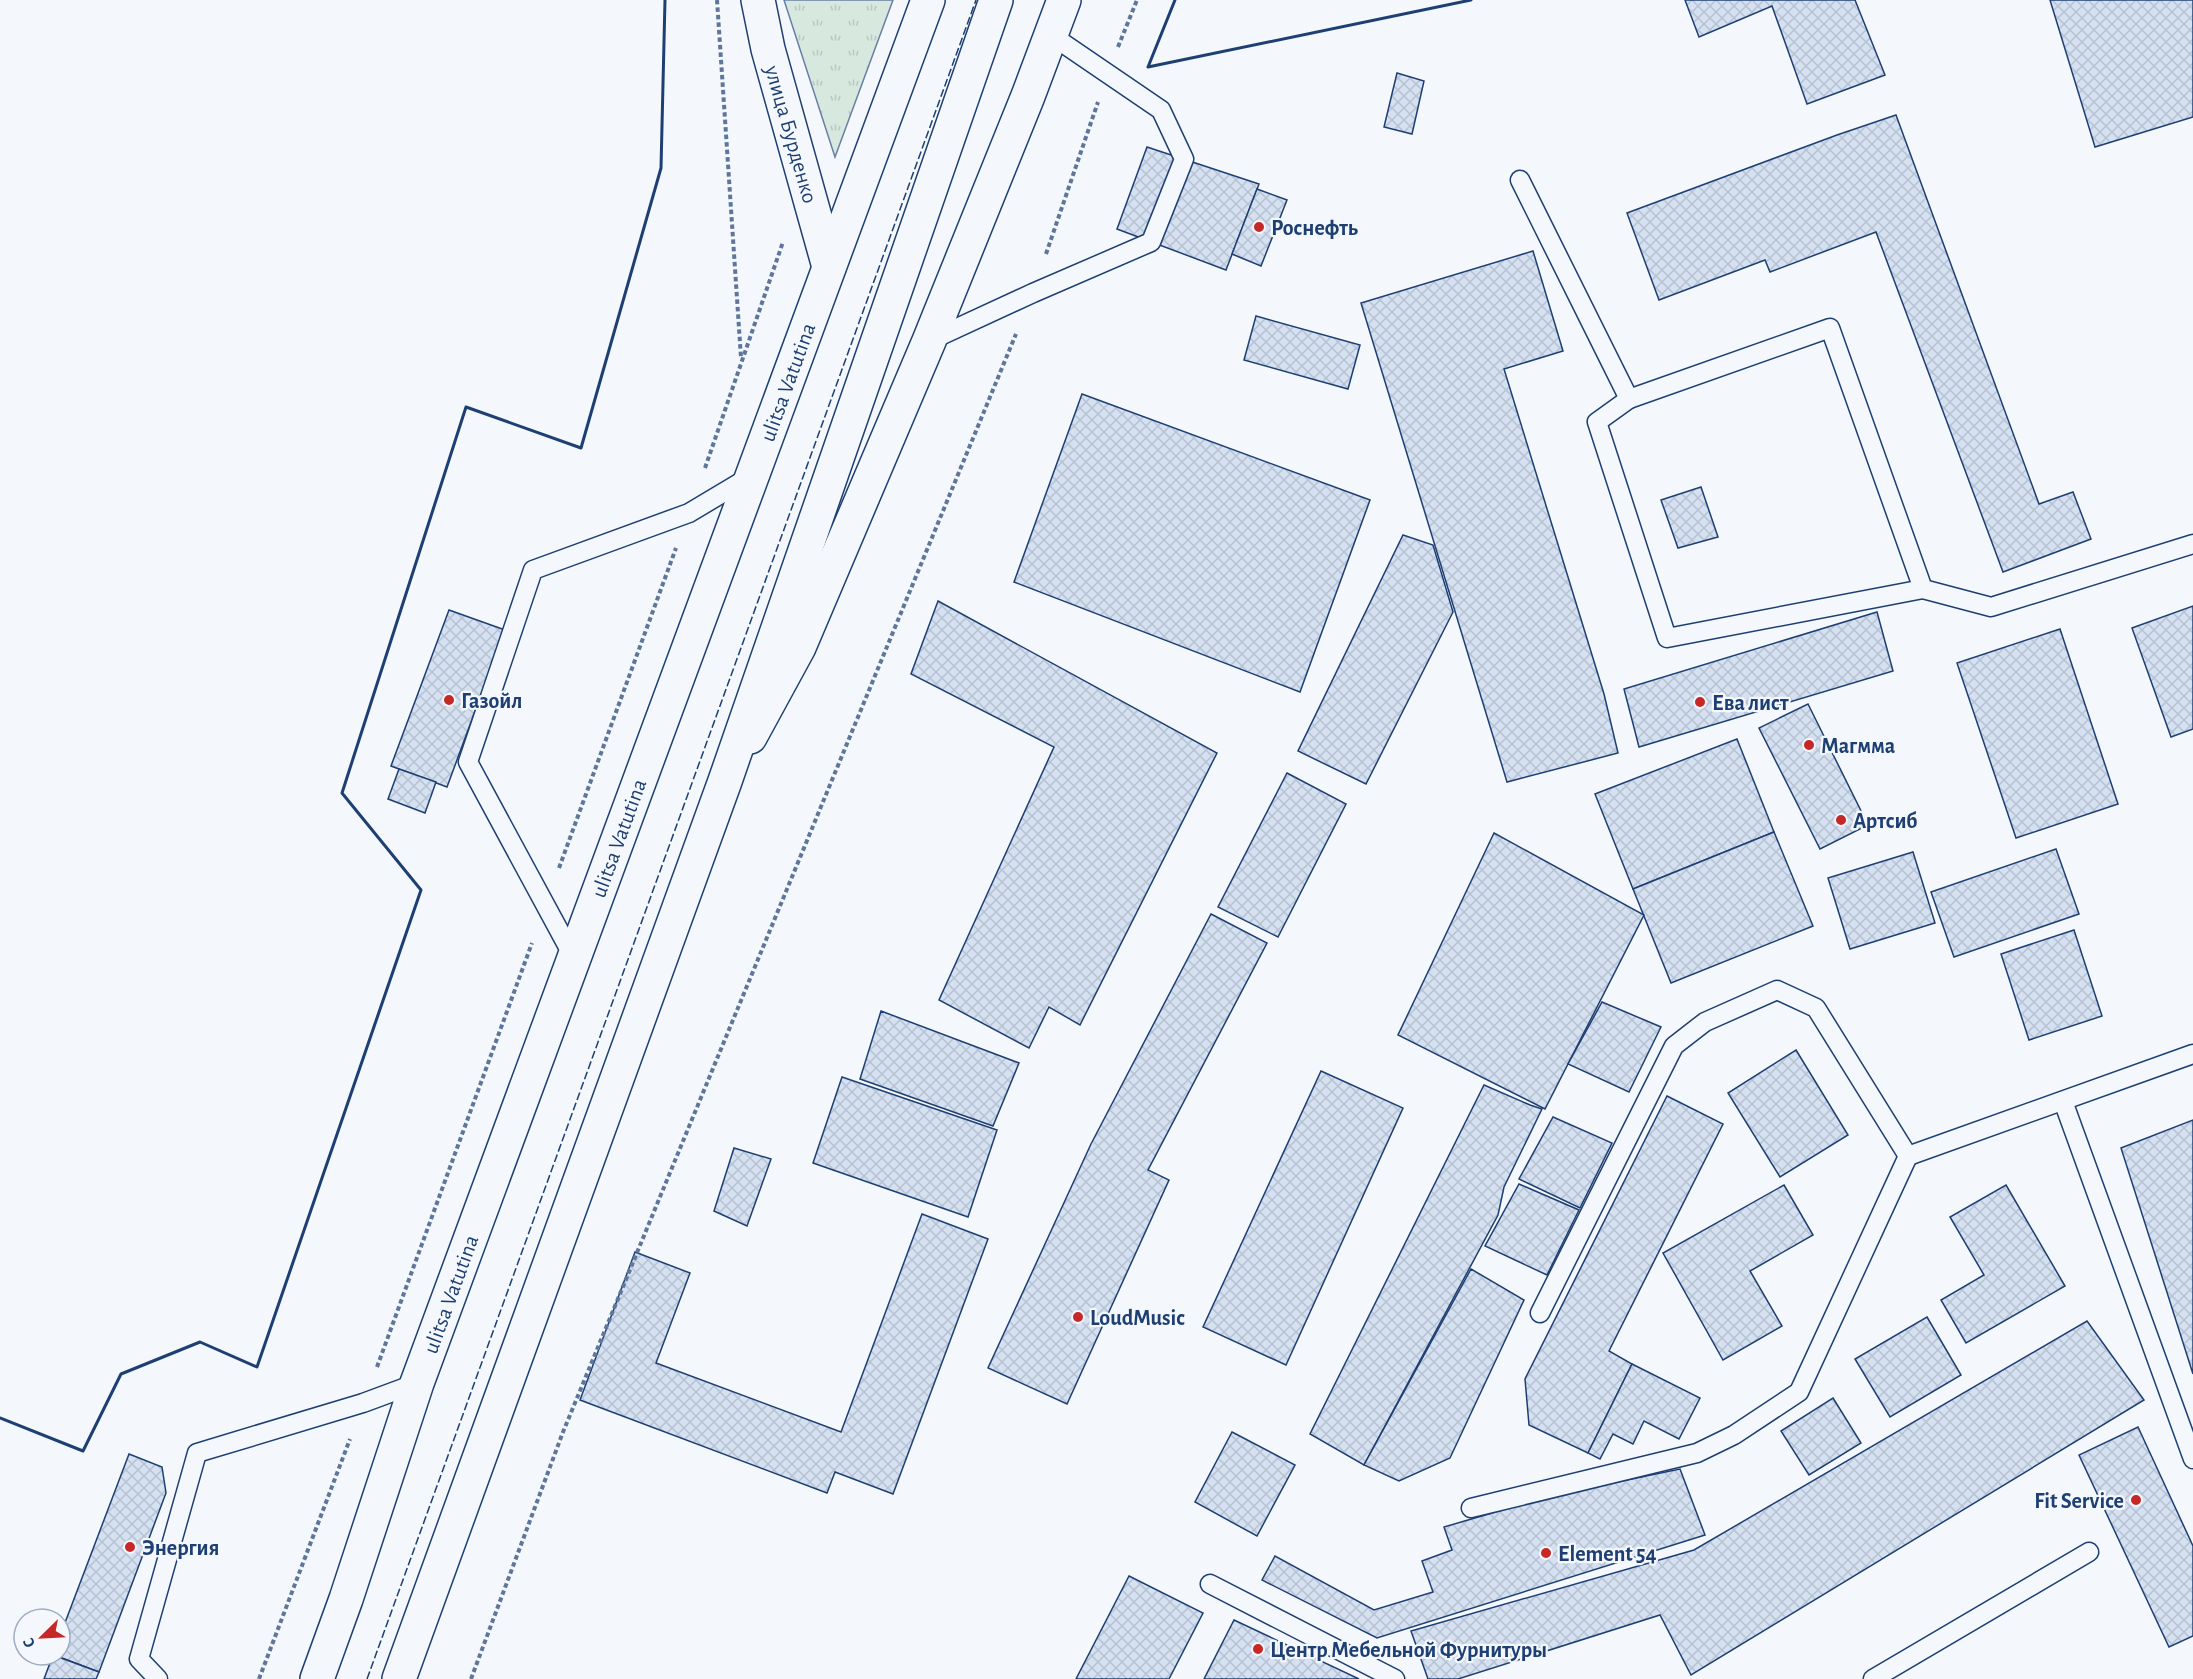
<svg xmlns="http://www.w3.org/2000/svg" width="2193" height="1679" font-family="'Alegreya Sans',sans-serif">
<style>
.grass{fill:url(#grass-tufts);stroke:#687fa3;stroke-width:1.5}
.building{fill:url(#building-cross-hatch);stroke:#1d3f73;stroke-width:1.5}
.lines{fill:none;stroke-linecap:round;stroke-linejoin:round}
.lane-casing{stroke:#1d3f73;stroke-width:21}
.secondary-casing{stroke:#1d3f73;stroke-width:36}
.primary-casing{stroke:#1d3f73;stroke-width:36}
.path{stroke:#5e769c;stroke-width:4;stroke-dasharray:4.5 3;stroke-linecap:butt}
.lane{stroke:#f4f7fb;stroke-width:18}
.secondary{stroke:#f4f7fb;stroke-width:33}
.primary{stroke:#f4f7fb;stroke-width:33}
.fence{stroke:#1d3f73;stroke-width:1.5;stroke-dasharray:8 3;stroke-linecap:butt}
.wall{stroke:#1d3f73;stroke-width:3}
.poi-dot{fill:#c62828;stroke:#f4f7fb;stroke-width:2}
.labels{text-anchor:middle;stroke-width:4.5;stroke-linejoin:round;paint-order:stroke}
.street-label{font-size:22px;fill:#1d3f73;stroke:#f4f7fb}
.poi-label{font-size:22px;font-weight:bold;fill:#1d3f73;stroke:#f4f7fb;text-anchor:start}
</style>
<defs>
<pattern id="grass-tufts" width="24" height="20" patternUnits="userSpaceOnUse" patternTransform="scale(1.5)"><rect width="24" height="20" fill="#d7e8df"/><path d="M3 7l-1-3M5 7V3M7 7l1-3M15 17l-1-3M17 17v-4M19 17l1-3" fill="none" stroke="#b8c8c3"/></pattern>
<pattern id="building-cross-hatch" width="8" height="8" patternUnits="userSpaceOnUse" patternTransform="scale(1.5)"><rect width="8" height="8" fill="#d5e0f0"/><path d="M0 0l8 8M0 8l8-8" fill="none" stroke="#b6c1d1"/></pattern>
</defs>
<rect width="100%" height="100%" fill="#f4f7fb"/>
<path class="grass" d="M 784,0 L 893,0 L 835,157 Z"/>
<g class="building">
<path d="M 1685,0 L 1855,0 L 1885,75 L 1807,104 L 1772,6 L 1699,37 Z"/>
<path d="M 2050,0 L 2193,0 L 2193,117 L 2095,147 Z"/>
<path d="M 1397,73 L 1424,81 L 1412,134 L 1384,127 Z"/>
<path d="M 1896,115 L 2039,504 L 2073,492 L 2091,539 L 2003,572 L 1876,232 L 1770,272 L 1765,260 L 1659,300 L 1627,213 L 1837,135 Z"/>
<path d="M 1147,147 L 1259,184 L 1226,270 L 1117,229 Z"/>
<path d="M 1257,189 L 1287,200 L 1261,266 L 1232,254 Z"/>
<path d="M 1533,251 L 1563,351 L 1504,369 L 1604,694 L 1618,753 L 1507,782 L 1361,303 Z"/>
<path d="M 1256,316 L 1360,345 L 1348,389 L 1244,360 Z"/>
<path d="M 1082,394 L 1370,500 L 1300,692 L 1014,582 Z"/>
<path d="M 1701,487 L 1718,537 L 1678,548 L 1661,500 Z"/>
<path d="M 1403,535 L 1433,545 L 1453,612 L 1366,784 L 1298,751 Z"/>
<path d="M 938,601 L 1217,753 L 1080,1025 L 1049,1007 L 1029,1048 L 939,1000 L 1054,747 L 911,674 Z"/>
<path d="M 2193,606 L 2193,729 L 2171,737 L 2132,628 Z"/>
<path d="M 449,610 L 505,630 L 447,787 L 391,766 Z"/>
<path d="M 1877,612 L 1893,671 L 1639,747 L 1624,689 Z"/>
<path d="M 2060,629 L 2118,804 L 2016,838 L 1957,663 Z"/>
<path d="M 1808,704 L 1868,825 L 1820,849 L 1759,728 Z"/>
<path d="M 1737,739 L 1774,832 L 1633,889 L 1595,794 Z"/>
<path d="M 399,769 L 436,782 L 425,813 L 388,799 Z"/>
<path d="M 1287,773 L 1346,804 L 1278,937 L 1218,907 Z"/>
<path d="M 1774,832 L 1813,926 L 1671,983 L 1633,889 Z"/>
<path d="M 1494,833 L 1644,915 L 1545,1109 L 1398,1035 Z"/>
<path d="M 2056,849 L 2079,914 L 1954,957 L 1931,892 Z"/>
<path d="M 1913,852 L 1935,923 L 1850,949 L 1828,878 Z"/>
<path d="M 1211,914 L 1267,943 L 1148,1170 L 1169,1180 L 1067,1404 L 988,1368 L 1091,1144 Z"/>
<path d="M 2074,930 L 2102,1016 L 2029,1040 L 2001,954 Z"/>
<path d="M 1602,1002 L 1661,1027 L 1629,1092 L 1568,1064 Z"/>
<path d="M 881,1011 L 1019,1063 L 993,1126 L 860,1079 Z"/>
<path d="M 1796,1050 L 1848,1135 L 1780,1177 L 1728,1093 Z"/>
<path d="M 1321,1071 L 1403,1108 L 1286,1365 L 1203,1327 Z"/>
<path d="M 842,1077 L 997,1130 L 968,1217 L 813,1163 Z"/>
<path d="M 1484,1085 L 1530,1105 L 1542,1109 L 1504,1187 L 1498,1215 L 1364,1465 L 1310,1434 Z"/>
<path d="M 1667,1096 L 1723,1124 L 1609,1351 L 1632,1364 L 1588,1453 L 1529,1425 L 1525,1379 Z"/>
<path d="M 1553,1117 L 1612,1143 L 1580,1208 L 1519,1179 Z"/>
<path d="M 2193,1120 L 2193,1374 L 2121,1148 Z"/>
<path d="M 734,1148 L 771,1159 L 747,1226 L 714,1211 Z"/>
<path d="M 1519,1184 L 1579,1210 L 1547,1275 L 1485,1246 Z"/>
<path d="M 1784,1185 L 1813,1235 L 1750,1271 L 1782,1326 L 1723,1360 L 1663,1253 Z"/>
<path d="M 2006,1185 L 2065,1286 L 1966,1343 L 1941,1300 L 1984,1275 L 1950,1217 Z"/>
<path d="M 922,1214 L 988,1239 L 893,1494 L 835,1472 L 827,1493 L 580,1400 L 635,1252 L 690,1273 L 656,1363 L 841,1432 Z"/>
<path d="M 1471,1269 L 1524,1300 L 1450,1458 L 1399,1481 L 1364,1465 Z"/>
<path d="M 1927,1317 L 1961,1375 L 1890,1417 L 1855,1359 Z"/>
<path d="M 2087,1321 L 2144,1400 L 1691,1675 L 1660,1615 L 1458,1679 L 1428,1679 L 1411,1631 L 1694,1550 Z"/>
<path d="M 1632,1364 L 1700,1398 L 1679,1439 L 1644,1421 L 1633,1444 L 1613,1434 L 1600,1459 L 1588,1453 Z"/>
<path d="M 1833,1398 L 1861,1443 L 1809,1475 L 1781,1431 Z"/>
<path d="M 2138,1427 L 2193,1546 L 2193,1636 L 2169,1647 L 2079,1455 Z"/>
<path d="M 1232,1432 L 1295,1465 L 1257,1536 L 1195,1502 Z"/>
<path d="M 129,1454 L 162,1467 L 166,1493 L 99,1672 L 54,1655 L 60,1655 L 60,1636 Z"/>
<path d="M 1680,1469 L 1705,1535 L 1377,1638 L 1262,1580 L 1275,1556 L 1374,1610 L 1433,1592 L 1422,1561 L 1452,1550 L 1444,1527 L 1554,1495 Z"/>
<path d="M 1129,1576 L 1203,1613 L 1169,1679 L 1076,1679 Z"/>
<path d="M 1234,1620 L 1359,1679 L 1204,1679 Z"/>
<path d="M 53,1655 L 99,1672 L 96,1679 L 44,1679 Z"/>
</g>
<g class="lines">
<defs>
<g id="lane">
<path d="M 1520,180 L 1629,399 L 1830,328 L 1923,589 L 1991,607 L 2193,544"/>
<path d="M 929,341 L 1033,293 L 1151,242 L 1184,159 L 1161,110 L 1051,35"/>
<path d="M 1629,399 L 1597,422 L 1667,638 L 1923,589"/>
<path d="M 574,958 L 468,762 L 533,570 L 689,513 L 751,476"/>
<path d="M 2063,1101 L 2193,1459"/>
<path d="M 1540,1313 L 1674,1046 L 1705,1022 L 1777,990 L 1816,1008 L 1908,1156 L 2193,1054"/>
<path d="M 1471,1508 L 1697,1453 L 1734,1435 L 1799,1392 L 1908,1156"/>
<path d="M 1210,1584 L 1395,1679"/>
<path d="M 158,1679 L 139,1659 L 197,1453 L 363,1403 L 417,1383"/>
<path d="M 1873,1679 L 2089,1552"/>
</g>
<g id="secondary">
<path d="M 758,0 L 768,49 L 829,267"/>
<path d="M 750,737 L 799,647 L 929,341 L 1028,96 L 1064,0"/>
</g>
<g id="primary">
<path d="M 317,1679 L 346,1599 L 417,1383 L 928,0"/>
<path d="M 399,1679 L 725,781 L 996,0"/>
</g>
</defs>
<use href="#lane" class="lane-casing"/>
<use href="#secondary" class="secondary-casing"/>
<use href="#primary" class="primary-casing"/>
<g class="path">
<path d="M 717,0 L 741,358"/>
<path d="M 1118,47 L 1137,0"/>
<path d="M 1046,254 L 1098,102"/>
<path d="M 705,468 L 783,242"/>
<path d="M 559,868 L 676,548"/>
<path d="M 377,1367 L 532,943"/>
<path d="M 259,1679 L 350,1439"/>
<path d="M 471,1679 L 563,1432 L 1016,334"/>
</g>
<use href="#lane" class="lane"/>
<use href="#secondary" class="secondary"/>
<use href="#primary" class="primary"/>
<path class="fence" d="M 367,1679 L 976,0"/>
<g class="wall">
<path d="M 1175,0 L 1148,67 L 1471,0"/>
<path d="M 0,1418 L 83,1451 L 121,1374 L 200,1342 L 257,1367 L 421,890 L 342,793 L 466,407 L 581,448 L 661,168 L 665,0"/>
</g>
</g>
<g class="poi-dot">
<circle cx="1259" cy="227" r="6"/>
<circle cx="449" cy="700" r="6"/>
<circle cx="1700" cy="702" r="6"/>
<circle cx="1809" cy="745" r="6"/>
<circle cx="1841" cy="820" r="6"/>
<circle cx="1078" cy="1317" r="6"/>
<circle cx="2136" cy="1500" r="6"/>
<circle cx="130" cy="1547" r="6"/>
<circle cx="1546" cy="1553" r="6"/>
<circle cx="1258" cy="1649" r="6"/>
</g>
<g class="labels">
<g class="street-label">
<text transform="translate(792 134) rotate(74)" y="8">улица Бурденко</text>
<text transform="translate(787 382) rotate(-70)" y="8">ulitsa Vatutina</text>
<text transform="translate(618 838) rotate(-70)" y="8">ulitsa Vatutina</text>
<text transform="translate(450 1294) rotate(-70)" y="8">ulitsa Vatutina</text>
</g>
<g class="poi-label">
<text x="1271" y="235">Роснефть</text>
<text x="461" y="708">Газойл</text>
<text x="1712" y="710">Ева лист</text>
<text x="1821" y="753">Магмма</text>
<text x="1853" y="828">Артсиб</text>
<text x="1090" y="1325">LoudMusic</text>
<text x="2124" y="1508" text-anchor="end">Fit Service</text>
<text x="142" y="1555">Энергия</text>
<text x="1558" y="1561">Element 54</text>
<text x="1270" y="1657">Центр Мебельной Фурнитуры</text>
</g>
</g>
<g transform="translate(42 1637) rotate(246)"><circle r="28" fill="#f4f7fb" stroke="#9eadc5" stroke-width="1.5"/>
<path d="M0-4.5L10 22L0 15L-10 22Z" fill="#c62828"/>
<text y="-9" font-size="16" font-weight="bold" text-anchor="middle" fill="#1d3f73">С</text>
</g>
</svg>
